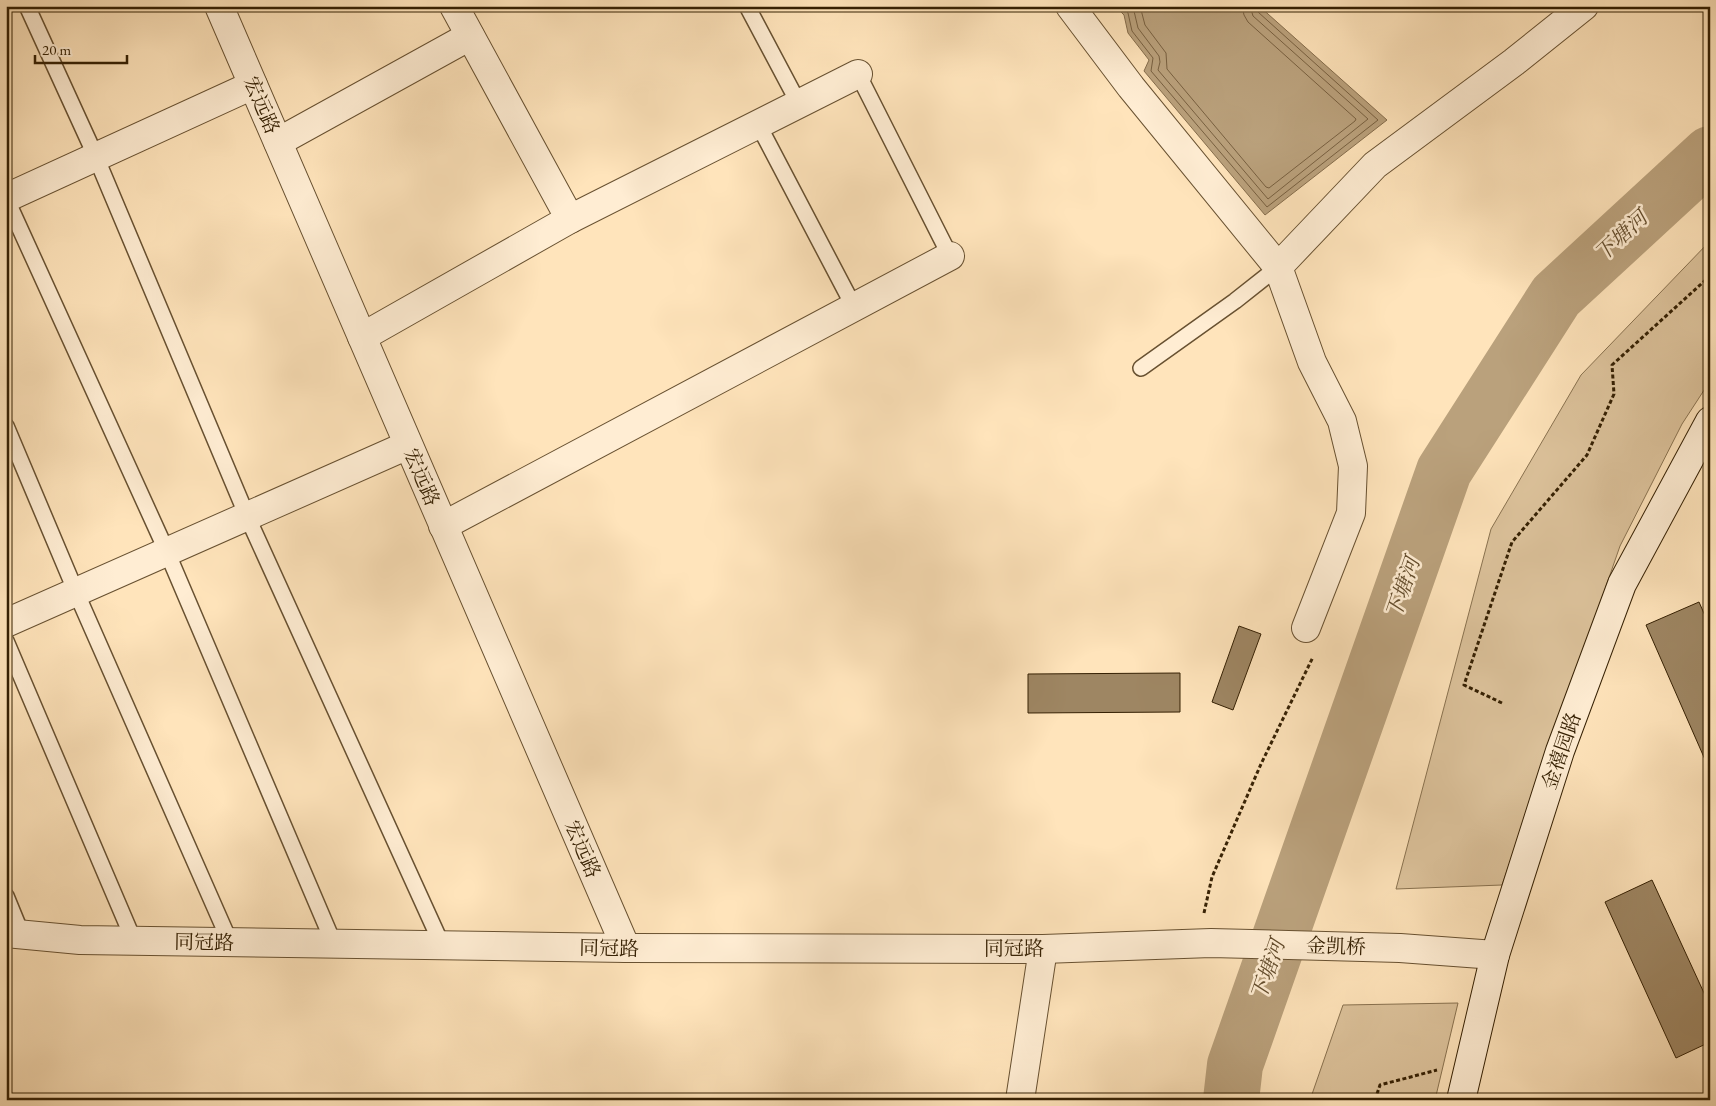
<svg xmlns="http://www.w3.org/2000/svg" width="1716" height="1106" font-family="'EB Garamond','Noto Serif SC',serif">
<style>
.green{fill:#ddc39c;stroke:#897250}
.water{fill:#baa17c;stroke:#856d4c}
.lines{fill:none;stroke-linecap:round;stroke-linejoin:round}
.shore{stroke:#786040;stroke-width:1}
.river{stroke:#baa17c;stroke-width:56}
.building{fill:#9e8663;stroke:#352003}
.lane-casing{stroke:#685131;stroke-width:18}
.street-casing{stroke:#685131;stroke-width:30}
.secondary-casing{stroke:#352003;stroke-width:30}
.path{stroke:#352003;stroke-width:3;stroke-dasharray:4 2.5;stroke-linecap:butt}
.lane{stroke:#ffedd3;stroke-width:15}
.street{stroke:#ffedd3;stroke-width:28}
.secondary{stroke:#ffedd3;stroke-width:28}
.labels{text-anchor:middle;stroke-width:5;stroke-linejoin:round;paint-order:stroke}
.street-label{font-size:20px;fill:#352003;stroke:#ffedd3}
.water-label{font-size:21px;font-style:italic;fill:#644d2d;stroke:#ffedd3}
</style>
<rect width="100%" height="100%" fill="#ffe4bb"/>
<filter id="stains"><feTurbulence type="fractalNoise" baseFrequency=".004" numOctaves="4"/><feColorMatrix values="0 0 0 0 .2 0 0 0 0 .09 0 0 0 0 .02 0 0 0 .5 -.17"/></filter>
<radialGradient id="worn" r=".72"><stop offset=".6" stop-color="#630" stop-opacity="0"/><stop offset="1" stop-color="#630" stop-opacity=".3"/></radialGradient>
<g class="green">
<path d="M 1710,241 L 1710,381 L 1682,424 L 1620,546 L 1502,885 L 1396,889 L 1491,529 L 1581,375 Z"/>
<path d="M 1458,1003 L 1435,1100 L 1310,1100 L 1343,1005 Z"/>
</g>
<path class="water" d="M 1115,6 L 1259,6 L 1387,120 L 1265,215 L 1144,71 L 1149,60 L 1128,33 L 1124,15 Z"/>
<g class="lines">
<g class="shore">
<path d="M 1122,6 L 1128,13 L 1132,31 L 1153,58 L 1151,71 L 1267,207 L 1378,120 L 1258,12 L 1256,6"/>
<path d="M 1131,6 L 1134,11 L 1138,28 L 1159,56 L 1160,62 L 1158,70 L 1268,199 L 1368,119 L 1253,16 L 1250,6"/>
<path d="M 1140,6 L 1145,25 L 1166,53 L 1167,69 L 1266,187 L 1269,188 L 1355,121 L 1356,119 L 1248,22 L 1244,15 L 1242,6"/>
</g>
<path class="river" d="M 1231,1100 L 1235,1065 L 1444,471 L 1556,296 L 1710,154"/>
</g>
<g class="building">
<path d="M 1699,602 L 1710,627 L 1710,771 L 1646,625 Z"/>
<path d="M 1239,626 L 1261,634 L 1233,710 L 1212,702 Z"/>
<path d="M 1180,673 L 1180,712 L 1028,713 L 1028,674 Z"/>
<path d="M 1652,880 L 1710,1006 L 1710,1042 L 1676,1058 L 1605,902 Z"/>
</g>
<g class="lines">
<defs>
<g id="lane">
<path d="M 27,6 L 96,157 L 247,516 L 442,945"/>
<path d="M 747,6 L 799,104"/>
<path d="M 858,74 L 950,256"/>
<path d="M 758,124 L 854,307"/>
<path d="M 6,198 L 167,552 L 334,944"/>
<path d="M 1141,368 L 1235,301 L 1278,267"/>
<path d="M 6,426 L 76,592 L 230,942"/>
<path d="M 6,641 L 134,941"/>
<path d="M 6,896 L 22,935"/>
</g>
<g id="street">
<path d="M 219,6 L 626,948"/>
<path d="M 454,6 L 570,219"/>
<path d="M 1070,6 L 1131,87 L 1278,267"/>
<path d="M 278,142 L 470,36"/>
<path d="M 6,198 L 253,85"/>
<path d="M 362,337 L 570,219 L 858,74"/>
<path d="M 443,526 L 950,256"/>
<path d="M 6,623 L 408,445"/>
<path d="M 1306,628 L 1351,513 L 1353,466 L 1342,421 L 1312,362 L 1278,267 L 1375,165 L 1514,62 L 1584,6"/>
<path d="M 6,933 L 80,940 L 626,948 L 1043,949 L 1211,943 L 1400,948 L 1495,955"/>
<path d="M 1020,1100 L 1043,949"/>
</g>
<path id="secondary" d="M 1461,1100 L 1495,955 L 1560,751 L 1622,584 L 1710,421"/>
</defs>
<use href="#lane" class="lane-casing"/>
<use href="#street" class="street-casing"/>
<use href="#secondary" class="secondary-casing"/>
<g class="path">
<path d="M 1502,703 L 1464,685 L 1512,542 L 1587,455 L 1614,394 L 1612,365 L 1710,276"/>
<path d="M 1204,913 L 1212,877 L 1261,764 L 1313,657"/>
<path d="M 1375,1100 L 1380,1085 L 1437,1070"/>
</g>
<use href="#lane" class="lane"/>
<use href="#street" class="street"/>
<use href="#secondary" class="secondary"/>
</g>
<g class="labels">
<g class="street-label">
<text transform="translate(262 105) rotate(67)" y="7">宏远路</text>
<text transform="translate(422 477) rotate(67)" y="7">宏远路</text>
<text transform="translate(1561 751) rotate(-71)" y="7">金禧园路</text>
<text transform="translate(583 849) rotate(67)" y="7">宏远路</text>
<text transform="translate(204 942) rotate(1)" y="7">同冠路</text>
<text transform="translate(1336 946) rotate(2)" y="7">金凯桥</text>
<text transform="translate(609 948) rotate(1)" y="7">同冠路</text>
<text x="1014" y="955">同冠路</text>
</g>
<g class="water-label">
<text transform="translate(1621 236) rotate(-43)" y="7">下塘河</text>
<text transform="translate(1403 588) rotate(-71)" y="7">下塘河</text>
<text transform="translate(1268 970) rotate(-71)" y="7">下塘河</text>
</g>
</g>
<rect width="1716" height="1106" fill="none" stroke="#ffe4bb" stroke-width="25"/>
<rect x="8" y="8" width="1701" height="1091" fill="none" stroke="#352003" stroke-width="2.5"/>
<rect x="12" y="12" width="1691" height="1081" fill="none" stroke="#352003"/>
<path d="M35 55v8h92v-8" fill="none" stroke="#352003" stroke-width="2.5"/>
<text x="42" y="55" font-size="15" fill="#352003" stroke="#ffedd3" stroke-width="4" paint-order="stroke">20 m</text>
<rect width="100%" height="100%" filter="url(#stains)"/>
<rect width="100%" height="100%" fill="url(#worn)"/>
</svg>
